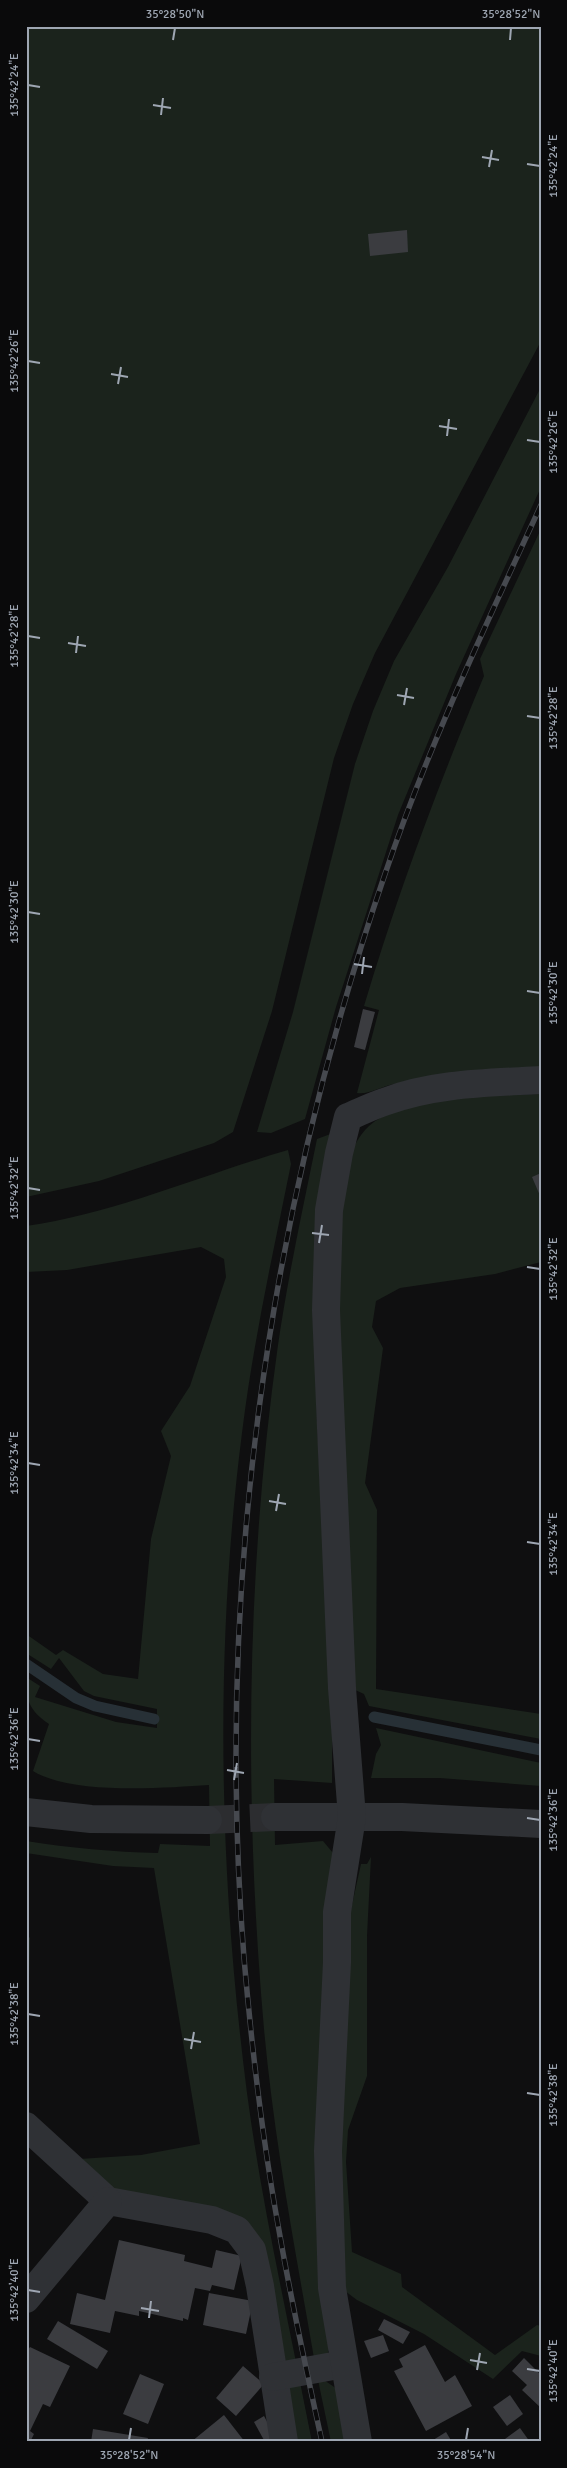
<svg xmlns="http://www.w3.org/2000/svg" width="567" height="2468" font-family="Signika,sans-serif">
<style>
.green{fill:#1b231c}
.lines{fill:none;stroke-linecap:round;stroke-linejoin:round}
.stream{stroke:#273036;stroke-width:11}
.building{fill:#3b3c40}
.minor-tunnel{stroke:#2c2d30;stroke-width:28;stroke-dasharray:28 14;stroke-linecap:butt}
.minor{stroke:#2f3135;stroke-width:28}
.rail-casing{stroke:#46494f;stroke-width:5.5}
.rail{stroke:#0a0a0b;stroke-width:4;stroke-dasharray:11;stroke-linecap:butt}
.ticks{fill:none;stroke:#9ea6b2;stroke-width:2}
.neatline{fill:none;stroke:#9ea6b2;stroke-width:2}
.ticks-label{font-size:12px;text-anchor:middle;fill:#9ea6b2}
</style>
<rect width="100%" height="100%" fill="#0f0f10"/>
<g class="green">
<path d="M 26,26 L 541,26 L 541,341 L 375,653 L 353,704 L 334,758 L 272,1011 L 233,1132 L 214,1143 L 99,1181 L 26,1197 Z"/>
<path d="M 541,387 L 541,487 L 456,674 L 398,815 L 336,1007 L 305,1119 L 271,1133 L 257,1132 L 293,1012 L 355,764 L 373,711 L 394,661 L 448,567 Z"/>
<path d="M 541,529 L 541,1067 C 491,1071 443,1073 394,1084 C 382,1086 369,1095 357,1093 L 379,1010 L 364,1006 C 398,892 438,786 484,676 L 480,659 Z"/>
<path d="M 541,1094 L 541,1262 L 495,1274 L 400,1288 L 376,1301 L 372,1327 L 383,1348 L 365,1483 L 377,1510 L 376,1689 L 541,1714 L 541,1739 L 369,1706 L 364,1694 L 353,1689 C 347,1568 340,1447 339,1326 C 339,1289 336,1251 338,1213 C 340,1184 347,1147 369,1126 C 406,1094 494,1095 541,1094 Z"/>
<path d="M 336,1132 L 314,1306 L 317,1422 L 332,1730 L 332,1783 L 274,1779 L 275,1845 L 323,1841 L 333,1853 L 331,2343 L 327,2355 L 314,2358 C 295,2249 274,2139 264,2029 C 244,1802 246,1572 278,1345 C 288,1276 303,1208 317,1139 Z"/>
<path d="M 288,1150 L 291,1164 C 273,1253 253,1343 242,1433 C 214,1652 219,1875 247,2093 C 259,2184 278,2273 296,2362 L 287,2364 L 281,2357 L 262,2245 L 112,2191 L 79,2159 L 141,2155 L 200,2144 L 154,1868 L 113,1866 L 26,1853 L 26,1841 C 70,1848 113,1852 158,1853 L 160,1844 L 210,1846 L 209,1785 C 162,1788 72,1795 33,1771 L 49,1724 C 29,1710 26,1701 26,1677 L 40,1686 L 35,1697 L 116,1722 L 157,1728 L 157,1709 L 94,1696 L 84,1691 L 59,1658 L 51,1669 L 26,1653 L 26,1634 L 56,1655 L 63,1650 L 103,1674 L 138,1679 L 151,1539 L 171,1456 L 161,1431 L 190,1386 L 226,1277 L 224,1259 L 201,1247 L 67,1270 L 26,1272 L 26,1226 C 116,1213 201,1175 288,1150 Z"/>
<path d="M 376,1728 L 541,1763 L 541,1786 L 440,1778 L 371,1778 L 376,1754 L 381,1745 Z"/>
<path d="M 371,1857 L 367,1936 L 367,2076 L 348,2130 L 346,2162 L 352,2252 L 401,2274 L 402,2287 L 495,2355 L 537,2325 L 541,2326 L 541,2356 L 522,2351 L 493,2379 L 424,2334 L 357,2300 L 341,2288 L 336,2151 L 350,1914 L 361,1864 L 367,1864 Z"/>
<path d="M 26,1934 L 30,1938 L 28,2018 L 26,2020 Z"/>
<path d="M 318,2380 L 324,2380 L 337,2389 L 347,2442 L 331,2442 Z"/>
<path d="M 300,2382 L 312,2442 L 292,2442 L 284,2406 L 290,2385 Z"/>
</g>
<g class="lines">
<g class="stream">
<path d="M 26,1664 L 76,1698 L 95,1706 L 154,1719"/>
<path d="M 374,1717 L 541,1750"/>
</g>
</g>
<g class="building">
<path d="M 407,230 L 408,252 L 370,256 L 368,234 Z"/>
<path d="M 363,1009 L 375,1012 L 365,1050 L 354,1047 Z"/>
<path d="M 541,1173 L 541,1198 L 532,1177 Z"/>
<path d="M 119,2240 L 185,2255 L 184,2261 L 212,2268 L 216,2250 L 242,2256 L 234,2290 L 212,2285 L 210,2291 L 195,2288 L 188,2320 L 183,2318 L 183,2321 L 139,2311 L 139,2316 L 115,2311 L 110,2333 L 70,2324 L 77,2293 L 105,2300 Z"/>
<path d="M 209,2293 L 253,2301 L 246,2334 L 203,2325 Z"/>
<path d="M 384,2319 L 410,2332 L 403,2344 L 378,2330 Z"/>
<path d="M 58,2321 L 108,2351 L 97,2369 L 47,2339 Z"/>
<path d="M 383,2335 L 389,2351 L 371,2358 L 364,2341 Z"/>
<path d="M 425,2345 L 445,2382 L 455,2375 L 472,2406 L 426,2431 L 394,2371 L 403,2367 L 399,2359 Z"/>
<path d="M 30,2347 L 70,2366 L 50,2407 L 43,2404 L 30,2431 L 34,2434 L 30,2442 L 26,2442 L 26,2353 Z"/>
<path d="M 524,2358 L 541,2375 L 541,2408 L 522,2390 L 527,2385 L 512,2371 Z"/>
<path d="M 243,2366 L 264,2384 L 236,2416 L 216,2398 Z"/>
<path d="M 140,2374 L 164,2384 L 148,2424 L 123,2414 Z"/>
<path d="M 510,2395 L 523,2414 L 507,2426 L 493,2407 Z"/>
<path d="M 224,2415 L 245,2442 L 191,2442 Z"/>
<path d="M 264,2416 L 276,2438 L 270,2442 L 265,2442 L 254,2422 Z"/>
<path d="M 520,2428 L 530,2442 L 501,2442 Z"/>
<path d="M 93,2429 L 148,2438 L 147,2442 L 91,2442 Z"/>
<path d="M 446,2432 L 452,2442 L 430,2442 Z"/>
</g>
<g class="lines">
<path class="minor-tunnel" d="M 208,1820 L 275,1817"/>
<g class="minor">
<path d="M 26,1812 L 91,1819 L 208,1820"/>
<path d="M 275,1817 L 402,1817 L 541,1824"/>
<path d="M 26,2126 L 108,2201 L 212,2220 L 237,2230 L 252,2250 L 260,2286 L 284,2442"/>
<path d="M 26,2299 L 108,2201"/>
<path d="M 273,2377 L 344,2364"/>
<path d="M 358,2442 L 332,2288 L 328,2151 L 337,1962 L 337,1912 L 352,1817 L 342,1688 L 326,1310 L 329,1210 L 339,1153 L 348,1117 C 360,1112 372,1106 384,1102 C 434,1083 488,1083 541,1080"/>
</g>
<defs>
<path id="rail" d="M 322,2442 C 307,2373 292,2305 280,2236 C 263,2144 252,2051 244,1958 C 215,1592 266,1221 385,874 C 428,747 485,627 541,505"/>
</defs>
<use href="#rail" class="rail-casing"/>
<use href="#rail" class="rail"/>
</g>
<path class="ticks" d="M 173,40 L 175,28M 510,40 L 511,28M 28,85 L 40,87M 153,105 L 171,108M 161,115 L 163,98M 482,157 L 499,160M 527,164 L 540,166M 489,167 L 492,150M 28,361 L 40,363M 111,374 L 128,377M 118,384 L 121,367M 439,426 L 457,429M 447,436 L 449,419M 527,440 L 540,442M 28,636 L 40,638M 68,643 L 86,646M 76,653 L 78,636M 397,695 L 414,698M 404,705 L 407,688M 527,716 L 540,718M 28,912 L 40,914M 354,964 L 372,967M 362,974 L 364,957M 527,991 L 540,993M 28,1188 L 40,1190M 312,1233 L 329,1235M 319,1243 L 322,1225M 527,1267 L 540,1269M 28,1463 L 40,1465M 269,1501 L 286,1504M 276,1511 L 279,1494M 527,1542 L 540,1544M 28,1739 L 40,1741M 227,1770 L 244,1773M 234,1780 L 237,1763M 527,1818 L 540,1820M 28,2014 L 40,2016M 184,2039 L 201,2042M 191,2049 L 194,2032M 527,2093 L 540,2095M 28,2290 L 40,2292M 141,2308 L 159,2311M 149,2318 L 151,2301M 470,2360 L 487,2363M 527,2369 L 540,2371M 477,2370 L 480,2353M 129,2440 L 131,2428M 466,2440 L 468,2428"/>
<rect width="567" height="2468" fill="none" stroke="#0a0a0b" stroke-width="55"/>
<rect x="28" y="28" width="512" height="2412" class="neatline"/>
<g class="ticks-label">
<text x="175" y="18">35°28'50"N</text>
<text x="511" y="18">35°28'52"N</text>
<text transform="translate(14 85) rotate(-90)" y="4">135°42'24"E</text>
<text transform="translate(553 166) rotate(-90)" y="4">135°42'24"E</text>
<text transform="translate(14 361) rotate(-90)" y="4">135°42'26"E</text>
<text transform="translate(553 442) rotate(-90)" y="4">135°42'26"E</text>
<text transform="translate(14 636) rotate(-90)" y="4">135°42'28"E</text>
<text transform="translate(553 718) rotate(-90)" y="4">135°42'28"E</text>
<text transform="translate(14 912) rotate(-90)" y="4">135°42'30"E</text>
<text transform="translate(553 993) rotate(-90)" y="4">135°42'30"E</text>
<text transform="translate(14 1188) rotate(-90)" y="4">135°42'32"E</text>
<text transform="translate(553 1269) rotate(-90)" y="4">135°42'32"E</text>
<text transform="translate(14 1463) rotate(-90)" y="4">135°42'34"E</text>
<text transform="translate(553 1544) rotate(-90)" y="4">135°42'34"E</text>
<text transform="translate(14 1739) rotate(-90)" y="4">135°42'36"E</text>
<text transform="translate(553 1820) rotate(-90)" y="4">135°42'36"E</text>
<text transform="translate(14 2014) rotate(-90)" y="4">135°42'38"E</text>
<text transform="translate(553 2095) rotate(-90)" y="4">135°42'38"E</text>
<text transform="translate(14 2290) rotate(-90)" y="4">135°42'40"E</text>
<text transform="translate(553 2371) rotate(-90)" y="4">135°42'40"E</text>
<text x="129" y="2459">35°28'52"N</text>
<text x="466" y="2459">35°28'54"N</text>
</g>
</svg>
